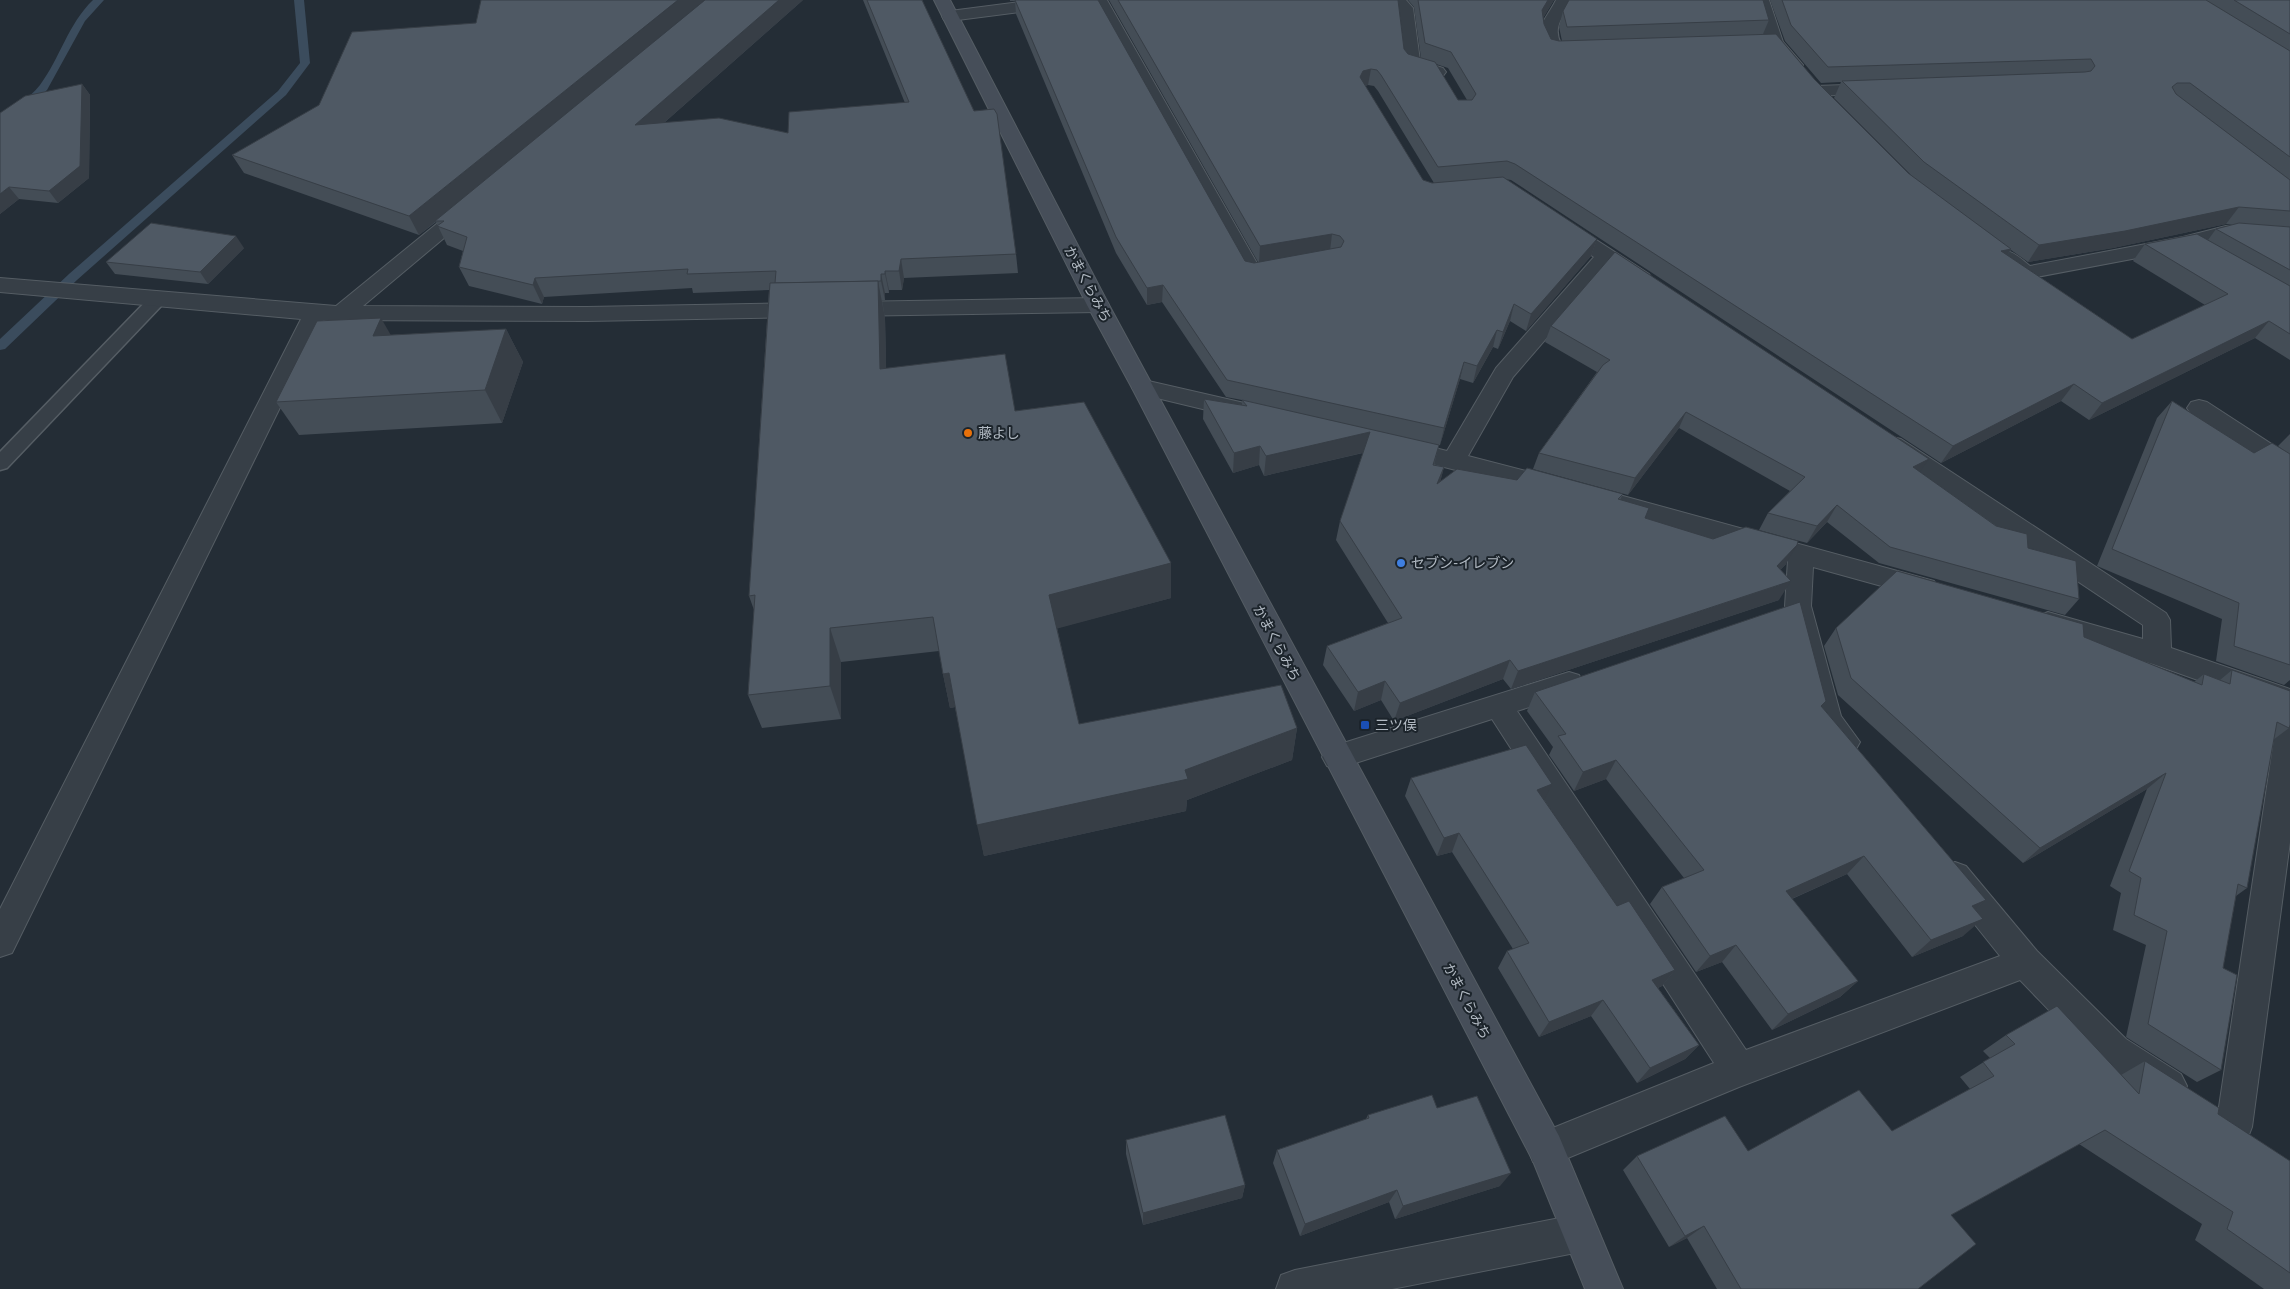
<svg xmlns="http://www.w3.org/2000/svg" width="2290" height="1289" font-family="'Public Sans','Noto Sans JP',sans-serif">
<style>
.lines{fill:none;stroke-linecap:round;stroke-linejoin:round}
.stream{fill:#3b4c5d;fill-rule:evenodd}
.service-casing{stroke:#555d64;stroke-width:3}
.minor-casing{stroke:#555d64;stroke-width:2}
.secondary-casing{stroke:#555d64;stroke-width:2}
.service{fill:#373f47;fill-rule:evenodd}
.minor{fill:#373f47;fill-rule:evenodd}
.secondary{fill:#464e59;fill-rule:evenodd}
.wall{fill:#444d56;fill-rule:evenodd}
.shaded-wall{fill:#373e46}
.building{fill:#4f5964;stroke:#373e46}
.food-dot{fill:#e8710a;stroke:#1c242b;stroke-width:2}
.shop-dot{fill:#3f7fe0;stroke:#1c242b;stroke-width:2}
.transit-dot{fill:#1a4fb4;stroke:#1c242b;stroke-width:2}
.labels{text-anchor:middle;stroke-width:4;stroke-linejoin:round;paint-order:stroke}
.street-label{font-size:14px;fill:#b2bac3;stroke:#1c242b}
.poi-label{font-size:14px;fill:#b2bac3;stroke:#1c242b;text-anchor:start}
</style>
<rect width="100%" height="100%" fill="#242d36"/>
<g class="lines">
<g class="stream">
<path d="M 93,0 L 104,0 L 85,21 L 47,90 L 27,108 L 0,124 L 0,116 C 14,107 29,99 40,85 C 60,58 68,24 93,0 Z"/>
<path d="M 294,0 L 304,0 L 310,63 L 286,95 L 77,280 L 5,349 L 0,350 L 0,339 L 69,274 L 278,91 L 300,63 Z"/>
</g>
<defs>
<path id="service" d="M 158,294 L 164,295 L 166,299 L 164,303 L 7,468 L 0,470 L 0,452 L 152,295 Z"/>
<g id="minor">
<path d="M 1036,0 L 1082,0 L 1080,3 L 1074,5 L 950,21 L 944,20 L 942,16 L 944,12 L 950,11 Z"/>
<path d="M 1091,0 L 1107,0 L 1258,265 L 1276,262 L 1283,264 L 1287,268 L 1283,272 L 1252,278 L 1245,277 Z"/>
<path d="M 1389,0 L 1406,0 L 1413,8 L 1420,61 L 1443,68 L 1446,72 L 1443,76 L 1437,77 L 1406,68 L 1403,64 L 1397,9 Z"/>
<path d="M 1556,0 L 1572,0 C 1564,17 1552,25 1561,44 L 1578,45 L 1581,49 L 1578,53 L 1549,54 C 1531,28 1545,22 1556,0 Z"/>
<path d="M 1753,0 L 1769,0 L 1783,42 L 1803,65 L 1800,69 L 1788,69 L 1766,43 Z"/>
<path d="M 1876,84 L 1882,85 L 1885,89 L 1882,93 L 1815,96 L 1809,95 L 1806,91 L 1809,87 L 1815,86 Z"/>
<path d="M 468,202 L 475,204 L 478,208 L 475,212 L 363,306 L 587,307 L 804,303 L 812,305 L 815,310 L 812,315 L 804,317 L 587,321 L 323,320 L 12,953 L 0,957 L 0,909 L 301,319 L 0,292 L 0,278 L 336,306 L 461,204 Z"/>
<path d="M 1563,221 L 1570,223 L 1649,274 L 1652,279 L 1649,284 C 1633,288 1621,275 1608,267 L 1513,377 L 1468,456 L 1565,481 L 1568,487 L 1565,493 L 1556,496 L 1390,453 L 1387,447 L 1390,441 L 1399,439 L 1447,451 L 1496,368 L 1594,257 L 1556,231 L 1553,227 L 1556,223 Z"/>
<path d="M 2226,226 L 2290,231 L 2290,243 L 2226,238 L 2185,249 L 2026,279 L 2019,278 L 1992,255 L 1995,251 C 2009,247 2019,257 2030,266 L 2183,237 Z"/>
<path d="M 1098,298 L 1106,300 L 1109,305 L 1106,310 L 1098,312 L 847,316 L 839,314 L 836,309 L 839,304 L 847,302 Z"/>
<path d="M 1144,380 L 1240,402 L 1248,404 L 1252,410 L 1248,416 L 1240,418 L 1136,393 L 1132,388 L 1136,383 Z"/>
<path d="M 2199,400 L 2207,402 L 2290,456 L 2290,477 L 2281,474 L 2191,414 L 2187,408 L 2191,402 Z"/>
<path d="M 1892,437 L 1901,439 L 2166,613 L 2170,620 L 2171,648 L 2290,689 L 2290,713 L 2153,664 L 2038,630 L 2034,623 L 2038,616 L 2048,612 L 2143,639 L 2143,625 L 1883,451 L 1880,445 L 1883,439 Z"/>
<path d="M 1612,493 L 1934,581 L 1938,588 L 1934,595 L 1925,598 L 1813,567 L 1811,606 L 1841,716 L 1860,742 L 1855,751 L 1845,754 L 1835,751 L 1814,721 L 1785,606 L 1788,560 L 1603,508 L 1599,502 L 1603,496 Z"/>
<path d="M 1569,672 L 1579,675 L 1583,683 L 1579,691 L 1517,711 L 1746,1050 L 2000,956 L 1944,886 L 1939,876 L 1944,866 L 1955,862 L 1966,866 L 2037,951 L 2126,1039 L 2181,1074 L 2187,1086 L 2181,1098 L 2169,1104 C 2108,1078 2065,1026 2020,980 L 1739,1087 L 1546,1167 L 1533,1162 L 1528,1149 L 1533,1136 L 1714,1063 L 1492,719 L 1337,769 L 1327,766 L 1322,757 L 1327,748 L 1337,745 Z"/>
<path d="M 2290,721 L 2290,842 L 2252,1127 L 2247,1140 L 2234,1145 L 2221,1140 L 2216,1127 L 2275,733 L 2280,724 Z"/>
<path d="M 1580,1214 L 1593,1220 L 1599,1233 L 1593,1246 L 1580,1252 L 1392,1289 L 1276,1289 L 1281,1275 L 1295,1270 Z"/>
</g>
<path id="secondary" d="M 934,0 L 950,0 L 1109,305 L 1559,1136 L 1623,1289 L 1585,1289 L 1533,1161 L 1132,388 L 1087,305 Z"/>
</defs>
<use href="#service" class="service-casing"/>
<use href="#minor" class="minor-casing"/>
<use href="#secondary" class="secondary-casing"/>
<use href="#service" class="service"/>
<use href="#minor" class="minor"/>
<use href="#secondary" class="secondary"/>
</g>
<g class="wall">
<path d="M 803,0 L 665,122 L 788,133 L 905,103 L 863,0 L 922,0 L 1016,254 L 1018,273 L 904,278 L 902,290 L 889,290 L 889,293 L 885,293 L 885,300 L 882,300 L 885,318 L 886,368 L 1015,411 L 1171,598 L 1057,628 L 1079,724 L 1297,728 L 1292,760 L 1187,800 L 1186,811 L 984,856 L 955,707 L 950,708 L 943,674 L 939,651 L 841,662 L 841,719 L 762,728 L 748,695 L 754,610 L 749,596 L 769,290 L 693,293 L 692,288 L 544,297 L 542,304 L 469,286 L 459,267 L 463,251 L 447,245 L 436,222 L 419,235 L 244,173 L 232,155 Z"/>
<path d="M 1010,0 L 1098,0 L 1245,261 L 1254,263 L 1258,262 L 1109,0 L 1398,0 L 1404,49 L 1408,54 L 1421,58 L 1414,7 L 1408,0 L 1554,0 L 1543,18 L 1544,24 L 1551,39 L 1559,41 L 1562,41 L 1559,27 L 1563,11 L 1769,20 L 1763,34 L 1815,80 L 1908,173 L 1914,178 L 1834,98 L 1841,82 L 1821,83 L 1785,41 L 1770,0 L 2290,0 L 2290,360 L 2255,338 L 2089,420 L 2061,401 L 1941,463 L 1511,180 L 1505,179 L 1597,239 L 1591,256 L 1526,331 L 1510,321 L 1498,349 L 1493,347 L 1473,383 L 1460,379 L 1440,445 L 1439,445 L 1434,465 L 1444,467 L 1440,482 L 1517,480 L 1623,494 L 1620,500 L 1645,518 L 1786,564 L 1780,570 L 1779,600 L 1511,689 L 1503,679 L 1394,721 L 1381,700 L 1354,711 L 1323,665 L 1327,646 L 1388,623 L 1336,540 L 1340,521 L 1363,453 L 1264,476 L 1259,465 L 1233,473 L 1203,419 L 1204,399 L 1242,405 L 1242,400 L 1226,397 L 1162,302 L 1147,305 L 1116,253 L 1016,14 L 1015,1 L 1010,1 ZM 1436,64 L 1448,68 L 1467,100 L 1458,100 ZM 1368,85 L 1374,86 L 1378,91 L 1434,183 L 1432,183 L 1423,180 L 1365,86 ZM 2226,224 L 2233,225 L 2216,229 L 2208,240 L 2145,244 L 2133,261 L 2205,305 L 2132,339 L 2007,255 L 2011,250 L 2028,262 L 2113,248 Z"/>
<path d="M 82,84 L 90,95 L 89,178 L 58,203 L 19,199 L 0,214 L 0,113 Z"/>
<path d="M 244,248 L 208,284 L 115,274 L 106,262 Z"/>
<path d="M 1551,326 L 1920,472 L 2028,548 L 2079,599 L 2065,615 L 1879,563 L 1827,522 L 1807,543 L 1759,530 L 1768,513 L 1790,491 L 1679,428 L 1628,495 L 1533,469 L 1539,453 L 1597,372 L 1545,342 Z"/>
<path d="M 506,329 L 523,362 L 502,423 L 299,435 L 276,402 L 391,335 Z"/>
<path d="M 2172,401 L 2254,453 L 2287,453 L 2278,446 L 2290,434 L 2290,680 L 2284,685 L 2216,661 L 2222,619 L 2097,566 L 2157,418 Z"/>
<path d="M 1836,628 L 2084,637 L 2194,682 L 2204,674 L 2220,680 L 2232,670 L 2289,728 L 2273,740 L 2247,888 L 2236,896 L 2223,968 L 2221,1070 L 2197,1082 L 2126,1037 L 2146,945 L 2113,930 L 2121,893 L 2110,886 L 2147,789 L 2023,863 L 1838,695 L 1824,646 Z"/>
<path d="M 1535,692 L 1822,707 L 1986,900 L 1975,909 L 1963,936 L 1912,957 L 1847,874 L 1792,899 L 1858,981 L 1840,997 L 1772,1030 L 1722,962 L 1696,972 L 1650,904 L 1662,887 L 1684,878 L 1606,779 L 1574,791 L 1549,755 L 1553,747 L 1527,711 Z"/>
<path d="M 1411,778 L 1544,800 L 1617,906 L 1675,970 L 1662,986 L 1658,988 L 1699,1045 L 1685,1059 L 1637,1083 L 1591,1016 L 1539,1037 L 1498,968 L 1507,951 L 1513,949 L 1452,852 L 1437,856 L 1405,796 Z"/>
<path d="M 2006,1035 L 2121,1075 L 2145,1061 L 2218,1114 L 2290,1161 L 2290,1289 L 2264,1289 L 2195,1240 L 2202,1224 L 2079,1144 L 1951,1215 L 1918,1289 L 1717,1289 L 1687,1238 L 1669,1247 L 1623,1170 L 1637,1156 L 1748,1151 L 1892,1131 L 1970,1089 L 1960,1077 L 1990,1058 L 1983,1051 Z"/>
<path d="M 1437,1108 L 1500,1186 L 1395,1219 L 1389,1202 L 1300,1236 L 1273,1163 L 1277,1150 L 1366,1119 L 1368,1115 Z"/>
<path d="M 1126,1140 L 1245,1185 L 1242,1198 L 1143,1225 L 1126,1154 Z"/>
</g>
<g class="shaded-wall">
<path d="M 678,0 L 705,0 L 419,235 L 409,216 Z"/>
<path d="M 779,0 L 803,0 L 641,143 L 635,125 Z"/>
<path d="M 1548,0 L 1554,0 L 1538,26 L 1542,10 Z"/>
<path d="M 1371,69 L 1368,85 L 1360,87 L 1360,77 L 1363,71 Z"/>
<path d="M 82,84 L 90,95 L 89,178 L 58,203 L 49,191 Z"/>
<path d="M 9,187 L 19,199 L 0,214 L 0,194 Z"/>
<path d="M 2239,207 L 2226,224 L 2113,248 L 2028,262 L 2039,245 Z"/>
<path d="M 1332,234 L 1330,251 L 1259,263 L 1260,246 Z"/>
<path d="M 236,236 L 244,248 L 208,284 L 200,272 Z"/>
<path d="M 1597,239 L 1591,256 L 1526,331 L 1531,314 Z"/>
<path d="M 2011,249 L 2000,266 L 2001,251 Z"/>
<path d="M 901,259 L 904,278 L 902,290 L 899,271 Z"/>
<path d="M 885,271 L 889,290 L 889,293 L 885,274 Z"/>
<path d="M 881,274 L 885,293 L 885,300 L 881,281 Z"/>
<path d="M 535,278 L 544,297 L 542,304 L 533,285 Z"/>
<path d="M 878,281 L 885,318 L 887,405 L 880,369 Z"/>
<path d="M 1163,285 L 1162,302 L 1147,305 L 1147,288 Z"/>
<path d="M 1514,304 L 1510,321 L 1498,349 L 1503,332 Z"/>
<path d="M 381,318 L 400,351 L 373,336 Z"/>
<path d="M 2269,321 L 2255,338 L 2089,420 L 2102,403 Z"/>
<path d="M 506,329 L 523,362 L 502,423 L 485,390 Z"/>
<path d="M 1497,330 L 1493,347 L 1473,383 L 1477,366 Z"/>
<path d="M 1464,362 L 1460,379 L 1440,445 L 1444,428 Z"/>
<path d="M 2074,384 L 2061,401 L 1941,463 L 1953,446 Z"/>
<path d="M 1686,412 L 1679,428 L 1628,495 L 1635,478 Z"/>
<path d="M 1370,432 L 1366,452 L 1264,476 L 1266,456 Z"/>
<path d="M 1260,446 L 1259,465 L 1233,473 L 1234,453 Z"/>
<path d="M 1929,459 L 1917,476 L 1913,467 Z"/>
<path d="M 1444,467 L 1439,487 L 1437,484 Z"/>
<path d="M 1837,505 L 1827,522 L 1807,543 L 1817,526 Z"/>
<path d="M 1797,545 L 1786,564 L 1765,585 L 1777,566 Z"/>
<path d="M 1171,563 L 1171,598 L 1052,630 L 1049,595 Z"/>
<path d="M 1791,581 L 1779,600 L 1511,689 L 1518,671 Z"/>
<path d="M 830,628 L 841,662 L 841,719 L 830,686 Z"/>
<path d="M 1510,660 L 1503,679 L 1394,721 L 1400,703 Z"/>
<path d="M 949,673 L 956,707 L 950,708 L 943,674 Z"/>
<path d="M 1385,681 L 1381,700 L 1354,711 L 1358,692 Z"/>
<path d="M 1297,728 L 1292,760 L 1187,800 L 1186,811 L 984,856 L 977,825 L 1185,770 Z"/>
<path d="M 1616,760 L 1606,779 L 1574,791 L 1583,772 Z"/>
<path d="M 2166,773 L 2147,789 L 2023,863 L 2040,848 Z"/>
<path d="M 1552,784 L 1543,803 L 1537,790 Z"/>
<path d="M 1459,833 L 1452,852 L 1437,856 L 1444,838 Z"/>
<path d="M 1864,856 L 1847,874 L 1771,908 L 1786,891 Z"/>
<path d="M 1986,900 L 1966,917 L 1972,906 Z"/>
<path d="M 1983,919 L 1963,936 L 1912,957 L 1931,940 Z"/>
<path d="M 1736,945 L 1722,962 L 1696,972 L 1710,956 Z"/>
<path d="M 1675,970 L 1662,986 L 1640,995 L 1652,980 Z"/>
<path d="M 1858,981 L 1840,997 L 1772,1030 L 1788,1014 Z"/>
<path d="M 1603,1000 L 1591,1016 L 1539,1037 L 1549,1022 Z"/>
<path d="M 1699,1045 L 1685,1059 L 1637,1083 L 1650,1068 Z"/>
<path d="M 1511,1173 L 1500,1186 L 1395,1219 L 1403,1206 Z"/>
<path d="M 1245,1185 L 1242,1198 L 1143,1225 L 1143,1213 Z"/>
<path d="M 1397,1190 L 1389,1202 L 1300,1236 L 1305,1224 Z"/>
<path d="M 1704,1226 L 1687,1238 L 1669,1247 L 1685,1236 Z"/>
</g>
<g class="building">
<path d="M 481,0 L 678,0 L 409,216 L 232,155 L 319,105 L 352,32 L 476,23 Z"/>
<path d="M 705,0 L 779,0 L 635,125 L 719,118 L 788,133 L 789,112 L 909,102 L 867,0 L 922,0 L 974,111 L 994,109 L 997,114 L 1016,254 L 901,259 L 899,271 L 885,271 L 885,274 L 881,274 L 881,281 L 775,283 L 776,271 L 687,274 L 688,269 L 535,278 L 533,285 L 459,267 L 467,237 L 437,226 L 444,221 L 435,221 Z"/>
<path d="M 1015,0 L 1098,0 L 1245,261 L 1254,263 L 1341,247 L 1344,241 L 1340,236 L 1332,234 L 1260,246 L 1118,0 L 1398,0 L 1404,49 L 1408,54 L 1435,62 L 1458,100 L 1472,100 L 1476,94 L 1451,52 L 1425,43 L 1418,0 L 1548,0 L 1542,10 L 1544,24 L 1551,39 L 1559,41 L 1776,34 L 1815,80 L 1908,173 L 2011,249 L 2001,251 L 2132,339 L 2228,294 L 2145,244 L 2197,234 L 2290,286 L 2290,334 L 2269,321 L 2102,403 L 2074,384 L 1953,446 L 1515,164 L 1507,161 L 1438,167 L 1381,75 L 1377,70 L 1371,69 L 1363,71 L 1360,77 L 1423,180 L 1432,183 L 1503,177 L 1597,239 L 1531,314 L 1514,304 L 1503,332 L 1497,330 L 1477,366 L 1464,362 L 1444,428 L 1227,380 L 1163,285 L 1147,288 L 1116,237 Z"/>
<path d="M 1569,0 L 1763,0 L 1769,20 L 1567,27 L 1563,11 Z"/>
<path d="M 1782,0 L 2206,0 L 2290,51 L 2290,157 L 2190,83 L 2177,83 L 2172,87 L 2176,94 L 2290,180 L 2290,211 L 2239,207 L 2125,231 L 2039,245 L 1924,162 L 1842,81 L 2085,72 L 2091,71 L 2095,66 L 2091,59 L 1828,67 L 1791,25 Z"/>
<path d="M 2234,0 L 2290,0 L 2290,34 Z"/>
<path d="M 82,84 L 80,166 L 49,191 L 9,187 L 0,194 L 0,113 L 25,96 Z"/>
<path d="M 151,223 L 236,236 L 200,272 L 106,262 Z"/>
<path d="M 2239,223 L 2290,227 L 2290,270 L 2216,229 Z"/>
<path d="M 1615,252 L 1929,459 L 1913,467 L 1996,526 L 2027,534 L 2028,548 L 2076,561 L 2079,599 L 1890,547 L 1837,505 L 1817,526 L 1768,513 L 1805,477 L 1686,412 L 1635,478 L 1539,453 L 1603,365 L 1610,360 L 1551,326 Z"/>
<path d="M 878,281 L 880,369 L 1005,354 L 1015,411 L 1084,402 L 1171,563 L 1049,595 L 1079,724 L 1281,685 L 1297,728 L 1185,770 L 1188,779 L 977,825 L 949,673 L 943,674 L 933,617 L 830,628 L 830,686 L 748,695 L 755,595 L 749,596 L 770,283 Z"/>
<path d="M 381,318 L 373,336 L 506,329 L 485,390 L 276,402 L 317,321 Z"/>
<path d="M 1204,399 L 1247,406 L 1242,400 L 1439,445 L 1433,465 L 1444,467 L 1437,484 L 1457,469 L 1517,480 L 1527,468 L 1623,494 L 1618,499 L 1649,508 L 1645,518 L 1713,539 L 1746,527 L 1798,541 L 1797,545 L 1777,566 L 1791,581 L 1518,671 L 1510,660 L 1400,703 L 1385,681 L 1358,692 L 1327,646 L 1402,618 L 1340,521 L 1370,432 L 1266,456 L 1260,446 L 1234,453 Z"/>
<path d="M 2172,401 L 2254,453 L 2272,443 L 2290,454 L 2290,665 L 2234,646 L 2239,603 L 2112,549 Z"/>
<path d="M 1897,571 L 2083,624 L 2084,637 L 2202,685 L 2204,674 L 2230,684 L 2232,670 L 2290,691 L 2290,725 L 2289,728 L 2277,722 L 2247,888 L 2238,884 L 2223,968 L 2237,975 L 2221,1070 L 2148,1024 L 2167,931 L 2134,915 L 2141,878 L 2129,871 L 2166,773 L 2040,848 L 1851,678 L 1836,628 Z"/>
<path d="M 1800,602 L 1826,701 L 1821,706 L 1986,900 L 1972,906 L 1983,919 L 1931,940 L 1864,856 L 1786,891 L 1858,981 L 1788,1014 L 1736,945 L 1710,956 L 1662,887 L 1704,870 L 1616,760 L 1583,772 L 1558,736 L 1566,734 L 1535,692 Z"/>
<path d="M 1526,745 L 1552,784 L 1537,790 L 1617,906 L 1629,901 L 1675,970 L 1652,980 L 1699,1045 L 1650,1068 L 1603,1000 L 1549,1022 L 1507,951 L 1529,943 L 1459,833 L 1444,838 L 1411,778 Z"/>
<path d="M 2057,1006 L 2139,1094 L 2145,1061 L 2219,1108 L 2218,1114 L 2290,1161 L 2290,1273 L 2227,1229 L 2233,1212 L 2105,1130 L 1951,1215 L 1976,1244 L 1918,1289 L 1741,1289 L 1704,1226 L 1685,1236 L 1637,1156 L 1725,1116 L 1748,1151 L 1859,1090 L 1892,1131 L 1994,1076 L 1983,1062 L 2015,1044 L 2006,1035 Z"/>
<path d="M 1432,1095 L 1437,1108 L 1477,1096 L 1511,1173 L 1403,1206 L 1397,1190 L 1305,1224 L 1277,1150 L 1369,1118 L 1368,1115 Z"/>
<path d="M 1225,1115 L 1245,1185 L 1143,1213 L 1126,1140 Z"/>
</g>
<circle class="food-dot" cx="968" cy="433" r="5"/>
<circle class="shop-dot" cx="1401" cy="563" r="5"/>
<rect class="transit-dot" x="1360" y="720" width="10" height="10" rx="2.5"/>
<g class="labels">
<g class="street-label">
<text transform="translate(1088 284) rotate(62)" y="5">かまくらみち</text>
<text transform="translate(1277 643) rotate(62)" y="5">かまくらみち</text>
<text transform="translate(1467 1001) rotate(62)" y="5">かまくらみち</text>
</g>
<g class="poi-label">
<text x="978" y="438">藤よし</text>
<text x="1411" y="568">セブン-イレブン</text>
<text x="1375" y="730">三ツ俣</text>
</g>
</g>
</svg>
